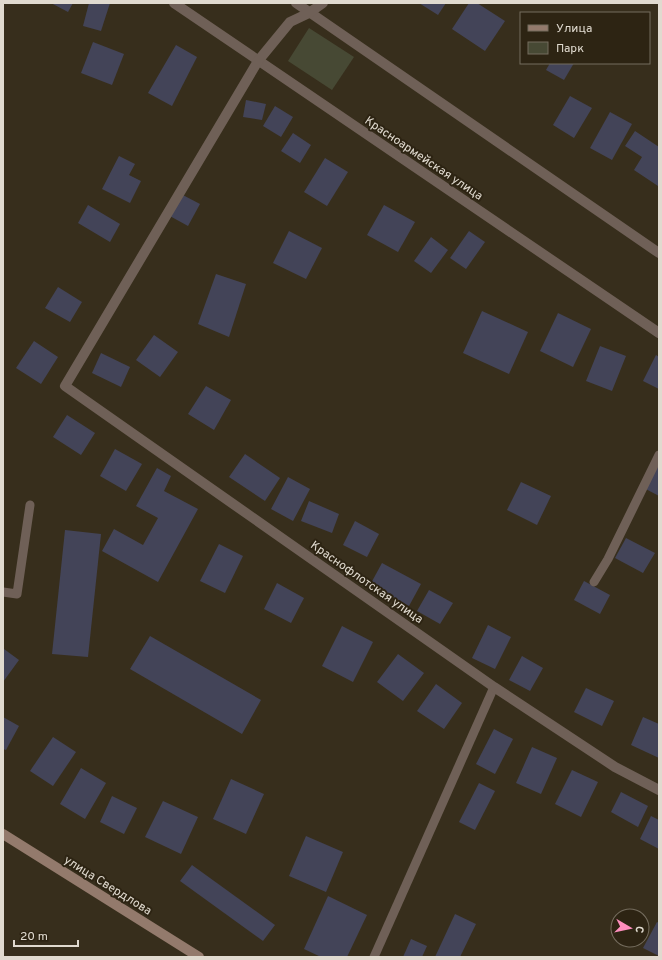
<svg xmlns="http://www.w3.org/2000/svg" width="662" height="960" font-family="Overpass,sans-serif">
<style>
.green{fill:#474934}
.building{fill:#434458}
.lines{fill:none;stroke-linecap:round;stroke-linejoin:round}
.lane{stroke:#6f6057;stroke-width:9}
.street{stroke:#6f6057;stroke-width:10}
.secondary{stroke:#937a6c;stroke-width:10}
.labels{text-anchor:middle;stroke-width:4;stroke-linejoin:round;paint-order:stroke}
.street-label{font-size:12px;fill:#e0dacf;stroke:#2d2413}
</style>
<rect width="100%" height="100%" fill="#372e1c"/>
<path class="green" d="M 309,28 L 354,57 L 332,90 L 288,61 Z"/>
<g class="building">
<path d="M 51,3 L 73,3 L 68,12 Z"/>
<path d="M 89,3 L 110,3 L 101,31 L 83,26 Z"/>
<path d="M 419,3 L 446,3 L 438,15 Z"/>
<path d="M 469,3 L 477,3 L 505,21 L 485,51 L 452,29 Z"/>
<path d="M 93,42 L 124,54 L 112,85 L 81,73 Z"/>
<path d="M 176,45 L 197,57 L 172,106 L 148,93 Z"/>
<path d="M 550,63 L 574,63 L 564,80 L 546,70 Z"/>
<path d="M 570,96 L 592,108 L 574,138 L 553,125 Z"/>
<path d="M 246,100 L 266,104 L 262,120 L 243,117 Z"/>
<path d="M 275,106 L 293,117 L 281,137 L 263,126 Z"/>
<path d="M 610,112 L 632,124 L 612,160 L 590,148 Z"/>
<path d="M 635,131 L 659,147 L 658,186 L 634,170 L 642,157 L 625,146 Z"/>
<path d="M 293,133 L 311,145 L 300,163 L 281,151 Z"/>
<path d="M 119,156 L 135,164 L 129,175 L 141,181 L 130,203 L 102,189 Z"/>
<path d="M 325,158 L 348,172 L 327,206 L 304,192 Z"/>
<path d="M 179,193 L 200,204 L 188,226 L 168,215 Z"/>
<path d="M 88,205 L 120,224 L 110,242 L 78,223 Z"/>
<path d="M 384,205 L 415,222 L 398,252 L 367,235 Z"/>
<path d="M 289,231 L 322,248 L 306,279 L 273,263 Z"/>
<path d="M 469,231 L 485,242 L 466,269 L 450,258 Z"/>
<path d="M 431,237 L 448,250 L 431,273 L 414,261 Z"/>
<path d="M 216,274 L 246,284 L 229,337 L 198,324 Z"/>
<path d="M 58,287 L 82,302 L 70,322 L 45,308 Z"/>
<path d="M 482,311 L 528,332 L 509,374 L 463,353 Z"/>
<path d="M 558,313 L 591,329 L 573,367 L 540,351 Z"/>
<path d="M 154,335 L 178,352 L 160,377 L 136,360 Z"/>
<path d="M 34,341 L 58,357 L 41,384 L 16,368 Z"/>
<path d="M 600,346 L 626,356 L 612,391 L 586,381 Z"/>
<path d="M 101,353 L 130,367 L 121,387 L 92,373 Z"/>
<path d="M 656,355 L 659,357 L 659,389 L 643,381 Z"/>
<path d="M 206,386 L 231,400 L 214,430 L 188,414 Z"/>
<path d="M 67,415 L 95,433 L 81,455 L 53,437 Z"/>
<path d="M 115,449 L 142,464 L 126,491 L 100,476 Z"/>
<path d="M 245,454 L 280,478 L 265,501 L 229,477 Z"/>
<path d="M 655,464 L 659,467 L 659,496 L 642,487 Z"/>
<path d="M 157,468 L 171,476 L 164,491 L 198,509 L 158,582 L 102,551 L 114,529 L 143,545 L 158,518 L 136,506 Z"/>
<path d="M 288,477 L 310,489 L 293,521 L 271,509 Z"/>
<path d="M 521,482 L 551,496 L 537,525 L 507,510 Z"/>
<path d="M 309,501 L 339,514 L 332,533 L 301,521 Z"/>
<path d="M 355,521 L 379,534 L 367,557 L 343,545 Z"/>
<path d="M 65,530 L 101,534 L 88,657 L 52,654 Z"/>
<path d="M 626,538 L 655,553 L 643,573 L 615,558 Z"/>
<path d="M 219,544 L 243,556 L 225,593 L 200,581 Z"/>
<path d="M 382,563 L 421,584 L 409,606 L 370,585 Z"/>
<path d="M 584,581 L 610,595 L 600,614 L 574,600 Z"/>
<path d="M 277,583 L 304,598 L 291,623 L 264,609 Z"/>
<path d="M 429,590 L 453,603 L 440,624 L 417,611 Z"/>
<path d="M 488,625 L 511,637 L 495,669 L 472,658 Z"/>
<path d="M 342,626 L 373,642 L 353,682 L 322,666 Z"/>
<path d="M 150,636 L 261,700 L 242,734 L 130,669 Z"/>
<path d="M 4,649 L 19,660 L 3,682 L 3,650 Z"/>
<path d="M 398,654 L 424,673 L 403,701 L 377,682 Z"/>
<path d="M 522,656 L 543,668 L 530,691 L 509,680 Z"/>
<path d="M 436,684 L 462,703 L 444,729 L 417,711 Z"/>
<path d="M 586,688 L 614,701 L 602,726 L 574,712 Z"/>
<path d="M 3,717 L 19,726 L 6,750 L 3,749 Z"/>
<path d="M 643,717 L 659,724 L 659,758 L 631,745 Z"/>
<path d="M 494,729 L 513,739 L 495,774 L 476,764 Z"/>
<path d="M 53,737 L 76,752 L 53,786 L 30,771 Z"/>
<path d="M 532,747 L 557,758 L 541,794 L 516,783 Z"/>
<path d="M 81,768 L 106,783 L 85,819 L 60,804 Z"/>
<path d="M 572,770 L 598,782 L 581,817 L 555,804 Z"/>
<path d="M 231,779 L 264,794 L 246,834 L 213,819 Z"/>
<path d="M 479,783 L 495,791 L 475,830 L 459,822 Z"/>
<path d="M 621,792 L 648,806 L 638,827 L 611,812 Z"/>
<path d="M 112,796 L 137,808 L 124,834 L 100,822 Z"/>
<path d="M 163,801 L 198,817 L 181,854 L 145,837 Z"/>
<path d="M 651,816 L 659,820 L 659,849 L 640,839 Z"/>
<path d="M 306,836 L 343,852 L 326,892 L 289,876 Z"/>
<path d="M 192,865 L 275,925 L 263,941 L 180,881 Z"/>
<path d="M 328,896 L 367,915 L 347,957 L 321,957 L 304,949 Z"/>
<path d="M 455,914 L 476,924 L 460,957 L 435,957 Z"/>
<path d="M 657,922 L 659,923 L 659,956 L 643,948 Z"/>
<path d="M 411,939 L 427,946 L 422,957 L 403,957 Z"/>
</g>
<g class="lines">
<g class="lane">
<path d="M 594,582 L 608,559 L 659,455"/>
<path d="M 3,592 L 17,594 L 30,505"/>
<path d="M 374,957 L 494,687"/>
</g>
<g class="street">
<path d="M 174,3 L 659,333"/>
<path d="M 296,3 L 659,253"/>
<path d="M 323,3 L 309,13 L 290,22 L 258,61 L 65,386 L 494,687 L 615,767 L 659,790"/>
</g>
<path class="secondary" d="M 3,834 L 199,957"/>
</g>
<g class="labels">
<g class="street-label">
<text transform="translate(424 158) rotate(34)" y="4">Красноармейская улица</text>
<text transform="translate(367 582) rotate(35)" y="4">Краснофлотская улица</text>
<text transform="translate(108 885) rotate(32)" y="4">улица Свердлова</text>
</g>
</g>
<rect width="662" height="960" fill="none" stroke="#e0dacf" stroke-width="8"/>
<rect x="520" y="12" width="130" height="52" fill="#2d2413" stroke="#756d5e"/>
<rect x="528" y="25" width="20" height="6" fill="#937a6c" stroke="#756d5e"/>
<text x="556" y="32" font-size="12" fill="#e0dacf">Улица</text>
<rect x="528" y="42" width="20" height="12" fill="#474934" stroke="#756d5e"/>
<text x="556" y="52" font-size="12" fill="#e0dacf">Парк</text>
<g transform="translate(630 928) rotate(99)"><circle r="19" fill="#2d2413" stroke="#756d5e"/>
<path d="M0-3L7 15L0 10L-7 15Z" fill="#fe8ebd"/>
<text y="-6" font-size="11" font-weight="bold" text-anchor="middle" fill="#e0dacf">С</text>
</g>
<path d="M14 940v6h64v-6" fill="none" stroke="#e0dacf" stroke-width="2"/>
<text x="20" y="940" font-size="12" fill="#e0dacf" stroke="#2d2413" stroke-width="3" paint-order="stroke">20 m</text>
</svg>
